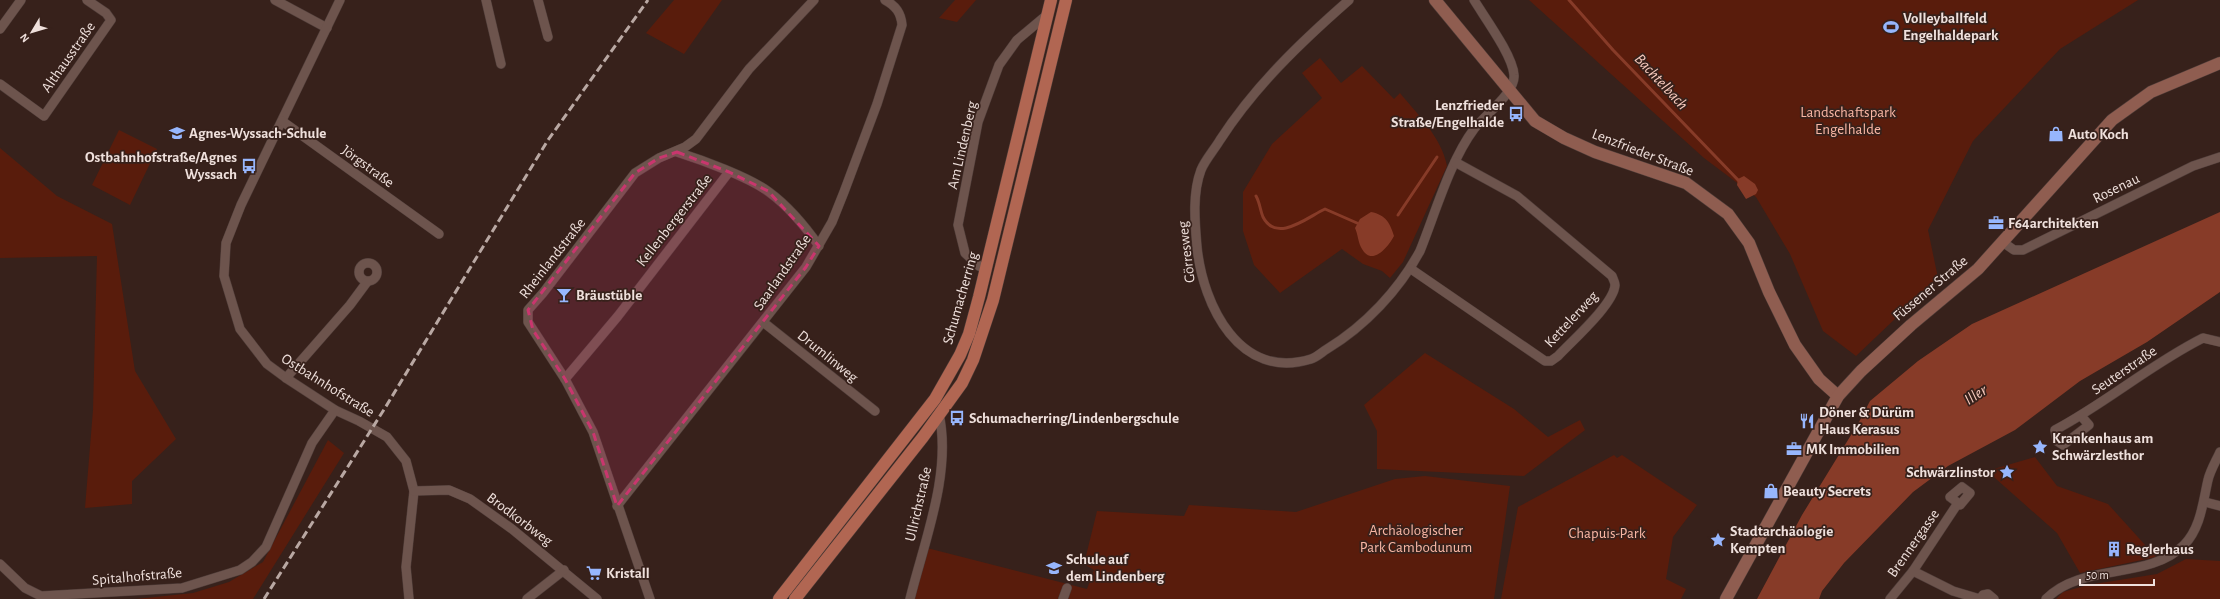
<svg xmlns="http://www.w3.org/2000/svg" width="2220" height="599" font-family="'Alegreya Sans',sans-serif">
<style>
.green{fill:#591c0c}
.water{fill:#873b28}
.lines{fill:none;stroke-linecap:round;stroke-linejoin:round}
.stream{stroke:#873b28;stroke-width:3}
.street-casing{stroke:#4f3d39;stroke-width:10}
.secondary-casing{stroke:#4f3d39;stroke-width:13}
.primary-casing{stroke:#4f3d39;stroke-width:13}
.street{stroke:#6d544d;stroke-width:9}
.secondary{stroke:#8f5d50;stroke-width:12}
.primary{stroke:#b16652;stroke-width:12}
.rail{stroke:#b9a8a3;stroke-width:3;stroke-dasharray:8 4;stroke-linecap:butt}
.marked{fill:#c9366e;fill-opacity:0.2;stroke:#c9366e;stroke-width:3;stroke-dasharray:8 5;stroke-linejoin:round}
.labels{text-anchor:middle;stroke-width:3.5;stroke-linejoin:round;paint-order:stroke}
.poi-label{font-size:15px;font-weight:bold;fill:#efe0dc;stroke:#37211b;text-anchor:start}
.street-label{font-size:15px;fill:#efe0dc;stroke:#37211b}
.park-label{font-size:15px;fill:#f9b6a4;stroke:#37211b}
.water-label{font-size:16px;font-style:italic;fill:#faccbf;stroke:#37211b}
</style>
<rect width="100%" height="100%" fill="#37211b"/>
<g class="green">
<path d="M 674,0 L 722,0 L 684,54 L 646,33 Z"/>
<path d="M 955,0 L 976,0 L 957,22 L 939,18 Z"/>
<path d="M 1529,0 L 2138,0 L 2060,49 L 1973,141 L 1928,230 L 1938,278 L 1856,356 L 1823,331 L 1790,254 L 1756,197 L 1704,158 Z"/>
<path d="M 1320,58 L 1341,83 L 1362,66 L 1394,99 L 1400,93 C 1418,115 1442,138 1447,166 L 1403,262 L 1390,278 L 1382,271 L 1363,264 L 1342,249 L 1280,293 L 1254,265 L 1243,231 L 1243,192 L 1272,144 L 1322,98 L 1302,73 Z"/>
<path d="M 119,130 L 157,149 L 130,205 L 92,185 Z"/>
<path d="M 0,148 L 57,196 L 112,224 L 135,371 L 176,439 L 132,481 L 132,504 L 85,508 L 93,410 L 97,256 L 0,258 Z"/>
<path d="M 1425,353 L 1514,409 L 1548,437 L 1580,420 L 1585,430 L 1524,476 L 1377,469 L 1377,431 L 1364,405 Z"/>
<path d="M 328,440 L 344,453 L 253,599 L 136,599 L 193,593 L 229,582 L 263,562 Z"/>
<path d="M 1614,455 L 1617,458 L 1622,455 L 1697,505 L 1673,537 L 1666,579 L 1686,589 L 1681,599 L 1501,599 L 1518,507 Z"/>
<path d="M 2035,457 L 2057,486 L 2108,504 L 2156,557 L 2080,573 L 2057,533 L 1987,471 Z"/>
<path d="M 1425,476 L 1510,486 L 1494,599 L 913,599 L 927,548 L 1087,589 L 1094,570 L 1084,564 L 1097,511 L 1184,516 L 1189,505 L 1296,512 L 1395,479 Z"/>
<path d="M 2186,559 L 2220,561 L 2220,599 L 2056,599 L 2063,592 L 2088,585 L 2157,574 Z"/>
</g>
<g class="water">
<path d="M 1744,176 L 1755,184 L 1758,190 L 1756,194 L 1746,199 L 1737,185 L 1738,179 Z"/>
<path d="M 1371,212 C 1386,215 1390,223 1394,236 C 1389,246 1372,267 1362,249 C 1358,243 1358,234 1355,228 L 1360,219 Z"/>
<path d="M 2220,212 L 2220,292 L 2147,342 L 2080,381 L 2015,430 L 1948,466 L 1913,492 L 1844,563 L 1822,591 L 1819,599 L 1757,599 L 1802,515 L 1859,422 L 1870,401 L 1918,361 L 1972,324 Z"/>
</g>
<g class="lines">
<g class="stream">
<path d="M 1569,0 L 1613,50 L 1739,181"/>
<path d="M 1256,196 C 1260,203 1260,210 1263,217 C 1277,244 1309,216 1325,209 L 1357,223"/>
<path d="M 1398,215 L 1437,157"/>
</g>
<defs>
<g id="street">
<path d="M 275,0 L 327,28"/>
<path d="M 340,0 L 241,205 L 226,243 L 224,276 L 240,329 L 267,364 L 286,378 L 335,410 L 359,421 L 387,437 L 406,461 L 414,491 L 406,567 L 409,599"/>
<path d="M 486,0 L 501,64"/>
<path d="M 538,0 L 548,37"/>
<path d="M 1349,0 C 1301,42 1255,86 1220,140 C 1214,150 1205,160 1201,170 C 1192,194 1195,223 1197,247 C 1203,306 1240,381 1311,359 C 1317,357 1322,352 1327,349 C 1365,326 1399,290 1420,251 C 1435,214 1450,161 1474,129 C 1485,115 1516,92 1514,75 C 1513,56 1485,18 1474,0"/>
<path d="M 0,29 L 21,0"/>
<path d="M 0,84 L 44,116 L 111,20 L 106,13 L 87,0"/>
<path d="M 282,121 L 439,234"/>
<path d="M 677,152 C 702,160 749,177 769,192 C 788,206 805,226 819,246"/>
<path d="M 2004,243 L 2014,250 L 2023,250 L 2193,166 L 2220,157"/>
<circle cx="368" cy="272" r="9"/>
<path d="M 985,269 L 979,266 L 965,253 L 958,225 L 978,122 L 999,65 L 1017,40 L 1048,14"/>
<path d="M 1411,269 L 1545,361 L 1551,361 L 1558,356 C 1572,341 1614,304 1615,285 C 1615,282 1613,279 1612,276 L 1517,196 L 1455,162"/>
<path d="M 763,322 L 875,411"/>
<path d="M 286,378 L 350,305 L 367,282"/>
<path d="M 565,379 L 618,316 L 729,172"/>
<path d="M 2081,416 L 2089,425 L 2063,445 L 2057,441 L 2055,430 C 2106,403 2151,364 2203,338 L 2220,342"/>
<path d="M 414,491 L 449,490 L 470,499 L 512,529 L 597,599"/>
<path d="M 2205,502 L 2220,506"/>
<path d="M 617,506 L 806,267 L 832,222 L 844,192 L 877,104 L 902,25 C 901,13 896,6 885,0"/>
<path d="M 0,564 L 25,588 L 41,596 L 182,588 L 240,570 L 252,562 L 266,547 L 312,443 L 335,410"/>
<path d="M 1913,571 L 1953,591 L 1980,599 L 1983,595 L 1988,594 L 1994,599"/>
<path d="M 527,599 L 564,570"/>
<path d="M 650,599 L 593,432 L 565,379 L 528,322 L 528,310 L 543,293 L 635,173 L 659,158 L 685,147 L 696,139 L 749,69 L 814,0"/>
<path d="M 910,599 C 924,542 952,473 939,414"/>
<path d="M 1063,599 L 1067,588"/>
<path d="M 1890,599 L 1913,571 L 1958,503 L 1960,505 L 1970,493 L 1962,487 L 1950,497 L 1958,503"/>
<path d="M 2046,599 C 2082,562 2148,581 2184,545 C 2201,528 2203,501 2208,480 C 2210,471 2216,461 2220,452"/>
</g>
<g id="secondary">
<path d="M 1435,0 L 1535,121 L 1564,138 L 1595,152 L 1686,183 L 1728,214 L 1749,243 L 1769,292 L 1795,345 L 1819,379 L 1838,396"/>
<path d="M 1726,599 L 1838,396 L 1861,371 L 1911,325 L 1978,269 L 2112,120 L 2151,92 L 2220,63"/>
</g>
<g id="primary">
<path d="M 779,599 L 935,399 L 960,355 L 969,334 L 979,297 L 1051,0"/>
<path d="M 795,599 L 923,437 L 962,383 L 973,360 L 993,300 L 1066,0"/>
</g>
</defs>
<use href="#street" class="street-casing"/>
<use href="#secondary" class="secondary-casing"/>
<use href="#primary" class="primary-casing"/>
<use href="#street" class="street"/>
<use href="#secondary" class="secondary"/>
<use href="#primary" class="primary"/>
<path class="rail" d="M 264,599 L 385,408 L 548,140 L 648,0"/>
</g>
<path class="marked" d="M 677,152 L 729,172 L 768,191 L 819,246 L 806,267 L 617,506 L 593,432 L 565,379 L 533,330 L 528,310 L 635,173 L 659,158 Z"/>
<defs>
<symbol id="stadium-bare" viewBox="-9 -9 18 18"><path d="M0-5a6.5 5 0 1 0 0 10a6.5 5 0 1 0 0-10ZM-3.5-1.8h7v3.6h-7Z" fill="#97b6fd" stroke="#37211b" stroke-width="2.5" paint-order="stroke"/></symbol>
<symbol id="bus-bare" viewBox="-9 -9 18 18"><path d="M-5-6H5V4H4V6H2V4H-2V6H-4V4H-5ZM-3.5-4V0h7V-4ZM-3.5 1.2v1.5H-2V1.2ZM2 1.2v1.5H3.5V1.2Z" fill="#97b6fd" stroke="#37211b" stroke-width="2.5" paint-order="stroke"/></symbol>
<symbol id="school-bare" viewBox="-9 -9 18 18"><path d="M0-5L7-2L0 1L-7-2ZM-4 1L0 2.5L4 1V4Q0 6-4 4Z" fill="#97b6fd" stroke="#37211b" stroke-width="2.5" paint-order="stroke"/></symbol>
<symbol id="shop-bare" viewBox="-9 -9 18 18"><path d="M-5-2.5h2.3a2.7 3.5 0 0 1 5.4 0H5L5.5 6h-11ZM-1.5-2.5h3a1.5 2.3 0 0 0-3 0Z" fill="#97b6fd" stroke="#37211b" stroke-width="2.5" paint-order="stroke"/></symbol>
<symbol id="office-bare" viewBox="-9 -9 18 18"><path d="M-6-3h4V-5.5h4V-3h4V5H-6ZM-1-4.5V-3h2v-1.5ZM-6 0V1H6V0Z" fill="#97b6fd" stroke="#37211b" stroke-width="2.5" paint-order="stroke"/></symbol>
<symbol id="bar-bare" viewBox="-9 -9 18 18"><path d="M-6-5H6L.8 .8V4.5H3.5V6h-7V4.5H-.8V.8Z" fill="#97b6fd" stroke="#37211b" stroke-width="2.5" paint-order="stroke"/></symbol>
<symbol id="restaurant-bare" viewBox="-9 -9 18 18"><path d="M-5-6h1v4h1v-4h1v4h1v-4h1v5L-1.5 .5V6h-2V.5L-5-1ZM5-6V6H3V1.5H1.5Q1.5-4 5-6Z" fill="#97b6fd" stroke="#37211b" stroke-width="2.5" paint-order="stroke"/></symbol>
<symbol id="sight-bare" viewBox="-9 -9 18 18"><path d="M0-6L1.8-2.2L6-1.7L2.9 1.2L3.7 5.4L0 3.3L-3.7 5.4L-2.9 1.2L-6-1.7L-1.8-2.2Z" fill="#97b6fd" stroke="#37211b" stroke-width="2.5" paint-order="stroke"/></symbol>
<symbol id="building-bare" viewBox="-9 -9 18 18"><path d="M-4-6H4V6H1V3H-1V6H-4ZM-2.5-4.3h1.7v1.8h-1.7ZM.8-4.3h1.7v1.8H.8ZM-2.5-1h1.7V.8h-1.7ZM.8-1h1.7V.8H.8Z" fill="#97b6fd" stroke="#37211b" stroke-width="2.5" paint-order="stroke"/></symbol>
<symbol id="supermarket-bare" viewBox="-9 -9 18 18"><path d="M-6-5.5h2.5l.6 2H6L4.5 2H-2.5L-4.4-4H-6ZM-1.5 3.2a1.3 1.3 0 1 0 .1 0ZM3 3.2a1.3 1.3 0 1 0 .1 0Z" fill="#97b6fd" stroke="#37211b" stroke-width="2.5" paint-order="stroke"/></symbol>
</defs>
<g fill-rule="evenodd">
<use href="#stadium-bare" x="1880" y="16" width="22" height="22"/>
<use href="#bus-bare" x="1505" y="103" width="22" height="22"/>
<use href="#school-bare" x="166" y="122" width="22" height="22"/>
<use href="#shop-bare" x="2045" y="123" width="22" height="22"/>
<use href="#bus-bare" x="238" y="155" width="22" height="22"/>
<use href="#office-bare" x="1985" y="212" width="22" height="22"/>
<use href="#bar-bare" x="553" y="284" width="22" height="22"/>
<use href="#bus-bare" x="946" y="407" width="22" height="22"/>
<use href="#restaurant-bare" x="1796" y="410" width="22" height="22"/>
<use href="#sight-bare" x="2029" y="436" width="22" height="22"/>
<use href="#office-bare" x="1783" y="438" width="22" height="22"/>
<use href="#sight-bare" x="1996" y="461" width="22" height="22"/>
<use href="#shop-bare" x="1760" y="480" width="22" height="22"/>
<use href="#sight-bare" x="1707" y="529" width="22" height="22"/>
<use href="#building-bare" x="2103" y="538" width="22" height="22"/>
<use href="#school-bare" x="1043" y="557" width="22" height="22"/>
<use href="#supermarket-bare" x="583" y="562" width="22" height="22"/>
</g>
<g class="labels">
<g class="poi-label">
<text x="1903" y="23">Volleyballfeld<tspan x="1903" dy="17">Engelhaldepark</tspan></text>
<text x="1504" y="110" text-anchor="end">Lenzfrieder<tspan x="1504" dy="17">Straße/Engelhalde</tspan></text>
<text x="189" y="138">Agnes-Wyssach-Schule</text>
<text x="2068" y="139">Auto Koch</text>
<text x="237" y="162" text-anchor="end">Ostbahnhofstraße/Agnes<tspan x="237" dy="17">Wyssach</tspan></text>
<text x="2008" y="228">F64architekten</text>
<text x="576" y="300">Bräustüble</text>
<text x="1819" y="417">Döner &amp; Dürüm<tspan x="1819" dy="17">Haus Kerasus</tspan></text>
<text x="969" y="423">Schumacherring/Lindenbergschule</text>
<text x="2052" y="443">Krankenhaus am<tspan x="2052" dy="17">Schwärzlesthor</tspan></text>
<text x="1806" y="454">MK Immobilien</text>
<text x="1995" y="477" text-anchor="end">Schwärzlinstor</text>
<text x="1783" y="496">Beauty Secrets</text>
<text x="1730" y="536">Stadtarchäologie<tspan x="1730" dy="17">Kempten</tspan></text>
<text x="2126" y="554">Reglerhaus</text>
<text x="1066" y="564">Schule auf<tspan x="1066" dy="17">dem Lindenberg</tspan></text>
<text x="606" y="578">Kristall</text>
</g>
<g class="street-label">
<text transform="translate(68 57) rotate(-55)" y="5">Althausstraße</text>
<text transform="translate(962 145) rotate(-77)" y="5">Am Lindenberg</text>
<text transform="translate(1643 152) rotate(21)" y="5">Lenzfrieder Straße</text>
<text transform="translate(368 166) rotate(36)" y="5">Jörgstraße</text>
<text transform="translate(2116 188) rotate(-26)" y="5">Rosenau</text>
<text transform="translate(674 220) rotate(-52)" y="5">Kellenbergerstraße</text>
<text transform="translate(1186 252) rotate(-97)" y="5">Görresweg</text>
<text transform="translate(552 258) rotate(-52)" y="5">Rheinlandstraße</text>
<text transform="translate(782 272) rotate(-55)" y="5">Saarlandstraße</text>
<text transform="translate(1930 288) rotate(-40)" y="5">Füssener Straße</text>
<text transform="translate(960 298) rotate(-74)" y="5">Schumacherring</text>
<text transform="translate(1571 319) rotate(-47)" y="5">Kettelerweg</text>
<text transform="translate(828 356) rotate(39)" y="5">Drumlinweg</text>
<text transform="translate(2124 370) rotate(-34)" y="5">Seuterstraße</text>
<text transform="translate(328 385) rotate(32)" y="5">Ostbahnhofstraße</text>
<text transform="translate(918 504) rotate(-77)" y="5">Ullrichstraße</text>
<text transform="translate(520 519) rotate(37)" y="5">Brodkorbweg</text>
<text transform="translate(1913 543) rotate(-55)" y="5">Brennergasse</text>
<text transform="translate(137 576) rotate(-5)" y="5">Spitalhofstraße</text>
</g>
<g class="park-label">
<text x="1848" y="117">Landschaftspark<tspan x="1848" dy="17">Engelhalde</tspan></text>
<text x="1416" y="535">Archäologischer<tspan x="1416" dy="17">Park Cambodunum</tspan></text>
<text x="1607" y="538">Chapuis-Park</text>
</g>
<g class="water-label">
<text transform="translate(1662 81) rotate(47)" y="6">Bachtelbach</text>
<text transform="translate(1975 394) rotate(-33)" y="6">Iller</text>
</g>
</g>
<g transform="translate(32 32) rotate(232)" stroke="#37211b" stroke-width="3" paint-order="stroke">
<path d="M0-3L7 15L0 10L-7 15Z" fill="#efe0dc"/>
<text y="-6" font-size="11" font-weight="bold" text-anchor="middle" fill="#efe0dc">N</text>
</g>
<path d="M2080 579v6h74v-6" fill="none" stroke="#efe0dc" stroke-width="2"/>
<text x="2086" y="579" font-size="12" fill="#efe0dc" stroke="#37211b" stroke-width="3" paint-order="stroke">50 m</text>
</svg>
